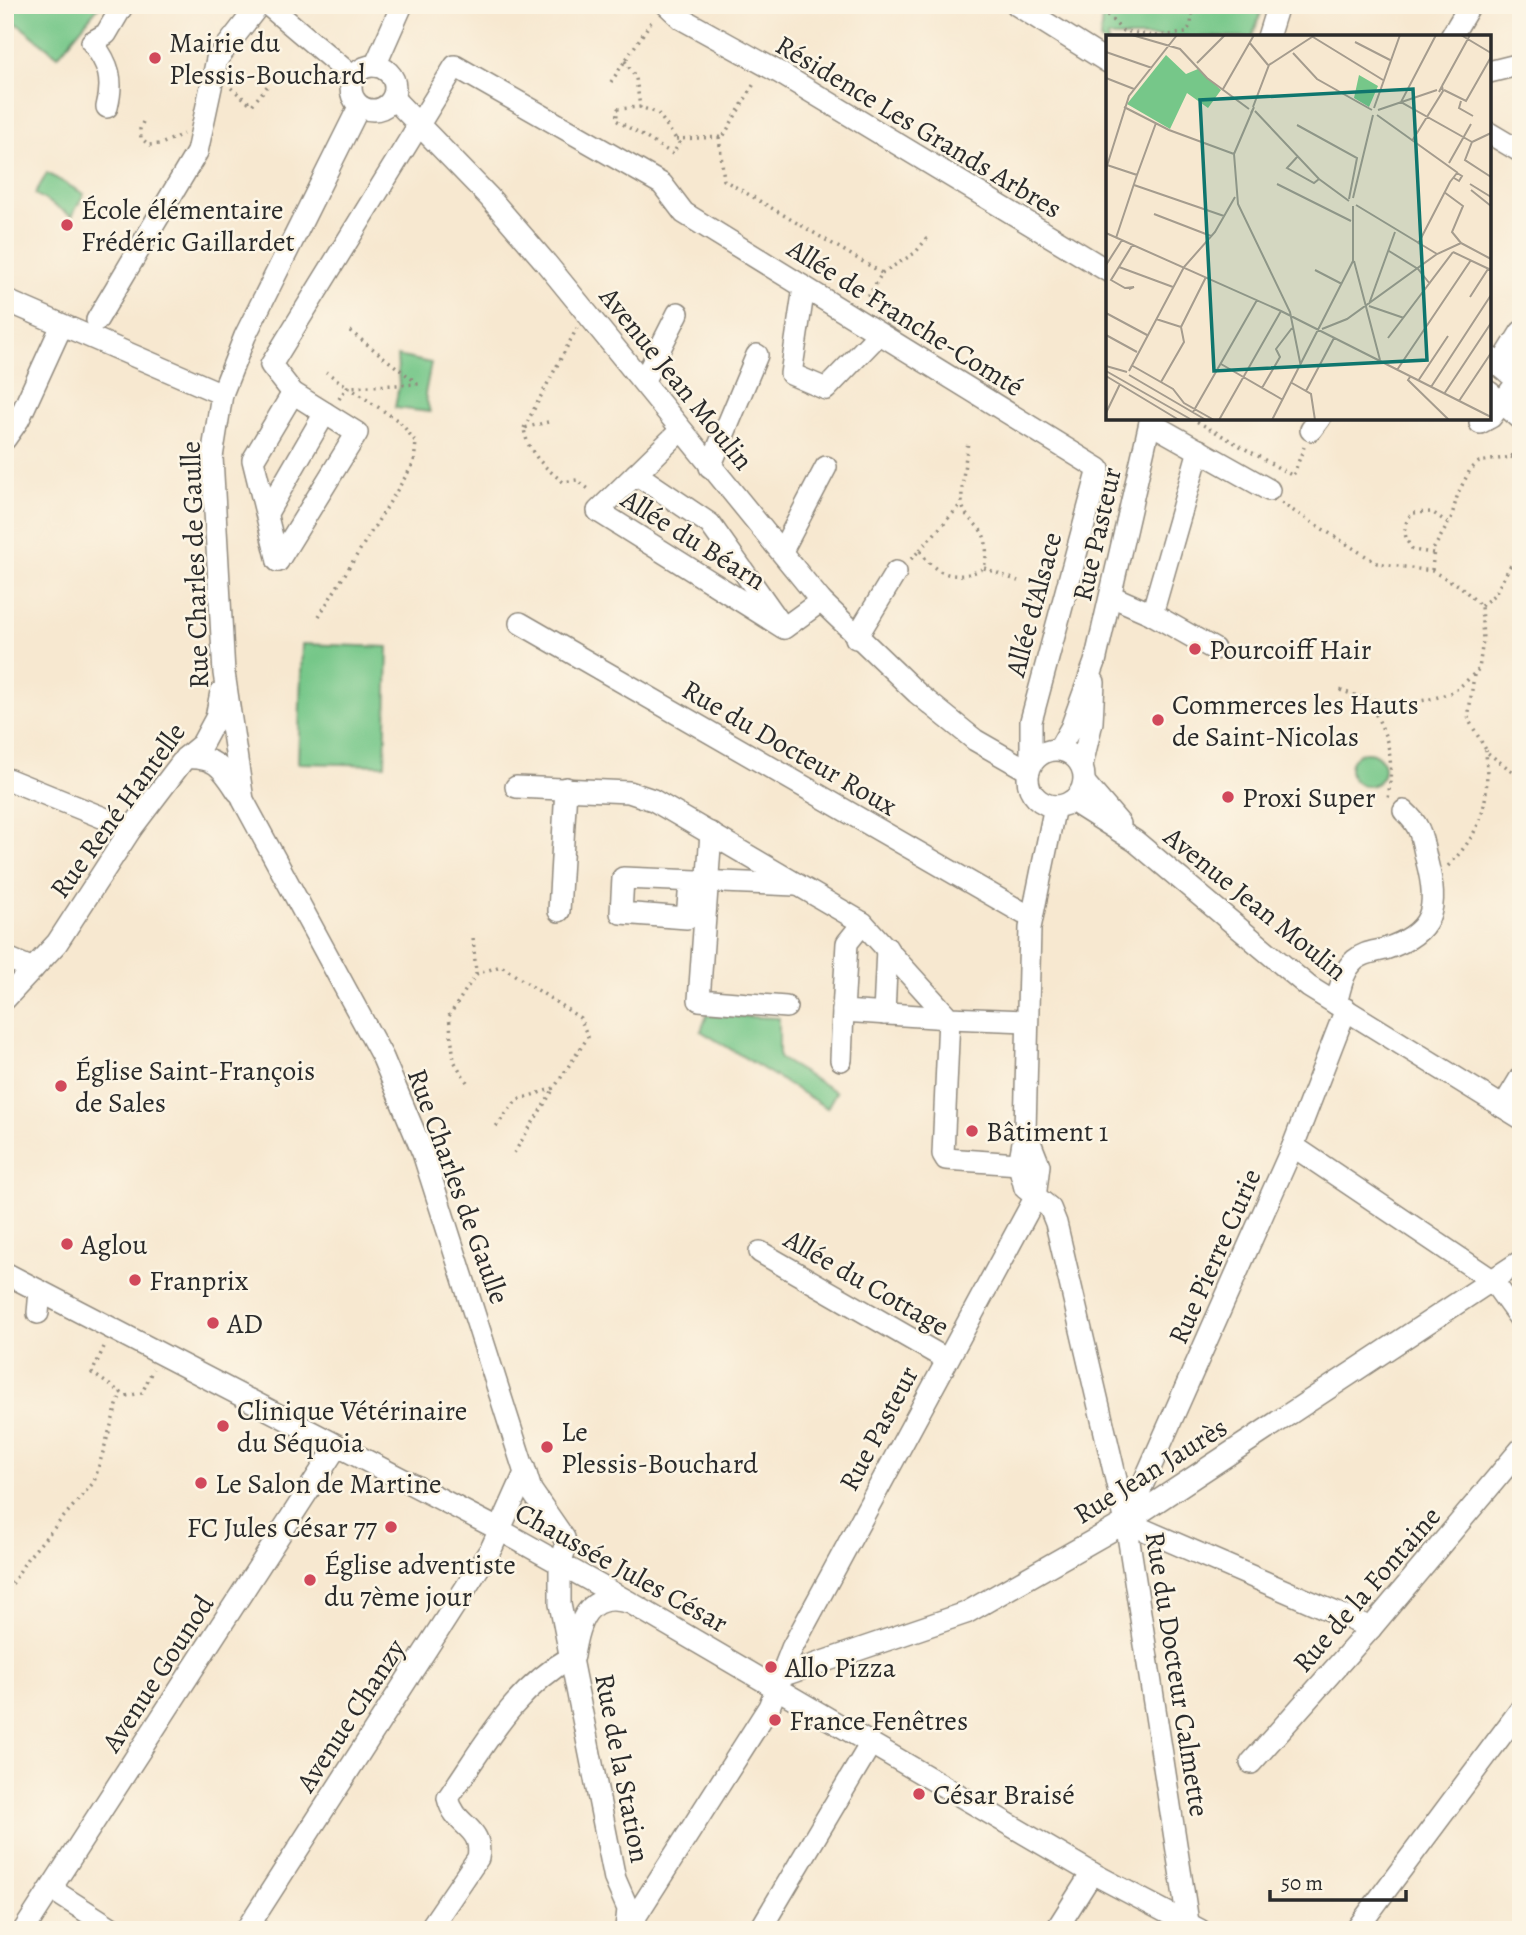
<svg xmlns="http://www.w3.org/2000/svg" width="1526" height="1935" font-family="Alegreya,serif">
<style>
.green{fill:#76c789;stroke:#50795a;stroke-width:2}
.lines{fill:none;stroke-linecap:round;stroke-linejoin:round}
.minor-casing{stroke:#918a7e;stroke-width:24}
.path{stroke:#918a7e;stroke-width:3.5;stroke-dasharray:2 5;stroke-linecap:butt}
.minor{stroke:#fff;stroke-width:21}
.poi-dot{fill:#d1495b;stroke:#fcf5e5;stroke-width:2.5}
.labels{text-anchor:middle;stroke-width:5;stroke-linejoin:round;paint-order:stroke}
.poi-label{font-size:28px;fill:#2b2b2b;stroke:#fcf5e5;text-anchor:start}
.street-label{font-size:28px;fill:#2b2b2b;stroke:#fcf5e5}
.inset-road{fill:none;stroke:#a59c8e;stroke-width:2}
.view{fill:#0f766e;fill-opacity:0.15;stroke:#0f766e;stroke-width:3.5}
.inset-edge{fill:none;stroke:#2b2b2b;stroke-width:3.5}
</style>
<rect width="100%" height="100%" fill="#fcf5e5"/>
<filter id="ink" filterUnits="userSpaceOnUse"><feTurbulence type="fractalNoise" baseFrequency=".0143" numOctaves="2"/><feDisplacementMap in="SourceGraphic" scale="14" xChannelSelector="R" yChannelSelector="G"/><feConvolveMatrix kernelMatrix="1 2 1 2 8 2 1 2 1" color-interpolation-filters="sRGB"/></filter>
<filter id="wash" filterUnits="userSpaceOnUse"><feTurbulence type="fractalNoise" baseFrequency=".00686" numOctaves="4" result="noise"/><feDisplacementMap in="SourceGraphic" scale="28" xChannelSelector="R" yChannelSelector="G"/><feGaussianBlur stdDeviation="1.57" result="paint"/><feColorMatrix in="noise" values="0 0 0 0 0 0 0 0 0 0 0 0 0 0 0 0 0 1.4 0 .05"/><feComposite in="paint" operator="in"/></filter>
<g filter="url(#wash)">
<rect width="100%" height="100%" fill="#f7e8d0"/>
<g class="green">
<path d="M 5,5 L 100,5 L 58,56 L 5,14 Z"/>
<path d="M 1103,5 L 1264,5 L 1252,37 L 1108,37 L 1108,46 L 1100,40 Z"/>
<path d="M 47,173 L 84,194 L 72,216 L 35,194 Z"/>
<path d="M 397,356 L 431,363 L 425,394 L 430,412 L 395,408 L 399,385 Z"/>
<path d="M 302,644 L 388,647 L 385,765 L 298,763 Z"/>
<circle cx="1367" cy="769" r="17"/>
<path d="M 707,1015 L 779,1018 L 779,1058 L 836,1092 L 827,1108 L 701,1031 Z"/>
</g>
</g>
<g filter="url(#ink)">
<g class="lines">
<defs>
<g id="minor">
<path d="M 268,5 L 353,77"/>
<path d="M 667,5 L 682,19 L 780,73 L 1108,271"/>
<path d="M 1017,5 L 1108,62"/>
<path d="M 1268,37 L 1278,5"/>
<path d="M 1451,37 L 1470,5"/>
<circle cx="373" cy="88" r="22"/>
<path d="M 375,66 L 402,5"/>
<path d="M 1489,72 L 1521,64"/>
<path d="M 393,98 L 489,197 L 546,263 L 821,601 L 917,693 L 975,740 L 1029,771"/>
<path d="M 107,107 C 114,80 109,64 92,42 L 106,34 L 123,5"/>
<path d="M 1489,133 L 1521,152"/>
<path d="M 804,287 L 791,374 L 826,389 L 879,334"/>
<path d="M 5,300 L 222,394"/>
<path d="M 97,320 L 197,152 L 217,59 L 259,5"/>
<path d="M 1489,357 L 1521,383"/>
<path d="M 1500,366 L 1521,332"/>
<path d="M 644,380 L 678,313"/>
<path d="M 1489,392 L 1521,419"/>
<path d="M 1150,423 L 1269,490"/>
<path d="M 1480,423 L 1491,417 L 1518,381"/>
<path d="M 1311,430 L 1320,418"/>
<path d="M 680,431 L 598,511 L 784,628 L 821,601"/>
<path d="M 5,439 L 19,419 L 62,325"/>
<path d="M 710,467 L 757,355"/>
<path d="M 636,474 L 710,524 L 778,620"/>
<path d="M 267,513 L 325,413"/>
<path d="M 782,551 L 826,467"/>
<path d="M 278,561 L 357,433 L 293,393 L 271,365 L 455,66 L 662,184 L 684,213 L 1099,469 L 1031,721 L 1031,756"/>
<path d="M 278,561 L 253,460 L 293,393"/>
<path d="M 1111,596 L 1152,614 L 1199,450"/>
<path d="M 1152,614 L 1214,649"/>
<path d="M 520,623 L 1032,918"/>
<path d="M 856,638 L 896,572"/>
<path d="M 1059,749 L 1071,728 L 1095,662 L 1151,418"/>
<circle cx="1056" cy="778" r="28"/>
<path d="M 185,758 C 216,756 222,768 238,792"/>
<path d="M 1082,765 L 1092,722 L 1094,682"/>
<path d="M 5,778 L 131,829"/>
<path d="M 1084,782 L 1120,824"/>
<path d="M 516,787 L 629,792 L 653,800 L 863,923 L 949,1018 L 1027,1021"/>
<path d="M 1072,801 L 1135,841 L 1309,987 L 1521,1118"/>
<path d="M 1055,806 L 1030,928 L 1025,1131 L 1019,1165 L 1025,1188 L 1050,1208 L 1056,1223 L 1126,1522 L 1188,1922"/>
<path d="M 711,833 L 699,1000 L 786,1007"/>
<path d="M 690,883 L 687,918 L 621,913 L 623,878 L 795,885"/>
<path d="M 559,911 L 566,788"/>
<path d="M 863,923 L 847,943 L 843,1011 L 949,1018 L 943,1154 L 946,1159 L 1033,1165"/>
<path d="M 5,957 L 33,969"/>
<path d="M 5,999 L 57,943 L 131,829 L 185,758 L 202,744 L 216,718 L 221,692"/>
<path d="M 1336,1004 C 1340,989 1343,970 1355,960 C 1364,952 1375,952 1385,949 C 1434,933 1439,908 1427,862 C 1421,838 1423,828 1404,811"/>
<path d="M 884,1014 L 887,948"/>
<path d="M 841,1060 L 843,1011"/>
<path d="M 1503,1107 L 1521,1077"/>
<path d="M 1293,1146 L 1492,1280 L 1521,1320"/>
<path d="M 760,1252 L 946,1359"/>
<path d="M 5,1273 L 500,1530 L 629,1602 L 1092,1873 L 1200,1930"/>
<path d="M 38,1313 L 40,1291"/>
<path d="M 524,1467 L 531,1490 L 564,1538 L 566,1546 L 560,1564 L 560,1604 L 615,1879 L 628,1909 L 626,1928"/>
<path d="M 1126,1522 L 1293,1146 L 1346,1009"/>
<path d="M 1126,1522 L 1371,1628"/>
<path d="M 784,1675 L 966,1613 L 1126,1522 L 1521,1261"/>
<path d="M 1251,1763 L 1371,1628 L 1521,1449"/>
<path d="M 51,1889 L 115,1930"/>
<path d="M 24,1930 L 337,1446"/>
<path d="M 246,1930 L 492,1547 L 525,1473 L 423,1153 L 383,1058 L 243,800 L 224,673 L 212,457 L 222,394 L 245,336 L 359,107"/>
<path d="M 429,1930 L 478,1858 C 484,1826 455,1828 448,1798 C 487,1742 512,1691 573,1656 C 578,1623 587,1591 627,1602"/>
<path d="M 627,1930 L 769,1707 L 792,1648 L 1035,1198 L 1039,1165 L 1026,1132"/>
<path d="M 760,1930 L 870,1745"/>
<path d="M 1056,1930 L 1092,1873"/>
<path d="M 1356,1930 L 1521,1709"/>
</g>
</defs>
<use href="#minor" class="minor-casing"/>
<g class="path">
<path d="M 1097,5 L 1123,31 L 1156,36 L 1186,33 L 1191,24 L 1193,5"/>
<path d="M 625,61 L 636,78 L 640,107 L 618,109 L 616,120 L 673,154 L 679,143 L 676,139 L 658,113 L 640,107"/>
<path d="M 611,82 L 653,19"/>
<path d="M 231,88 L 252,105 L 269,84"/>
<path d="M 143,122 L 140,129 L 141,138 L 149,145 L 161,144 L 183,134"/>
<path d="M 719,137 L 724,180 L 882,273 L 865,302"/>
<path d="M 676,139 L 723,137 L 755,82"/>
<path d="M 882,273 L 915,253 L 929,236"/>
<path d="M 350,331 L 417,383"/>
<path d="M 339,399 L 347,387 L 419,384"/>
<path d="M 1191,418 L 1293,476 L 1304,447"/>
<path d="M 548,422 L 524,428 C 527,453 545,467 563,482 L 577,480 L 591,491"/>
<path d="M 524,428 L 577,328"/>
<path d="M 1511,457 L 1521,461"/>
<path d="M 1281,503 L 1377,563 L 1432,571 L 1460,586 L 1481,606 L 1483,640 L 1479,669 C 1470,677 1460,689 1449,693 C 1414,708 1374,703 1340,690"/>
<path d="M 920,550 L 962,503"/>
<path d="M 1433,553 L 1413,550 C 1403,538 1402,525 1412,513 L 1432,512 L 1448,523"/>
<path d="M 911,559 L 920,550 C 934,576 958,582 984,568 C 995,520 964,529 962,501 C 961,482 966,460 968,441"/>
<path d="M 984,568 L 1018,581"/>
<path d="M 1432,570 L 1434,548 L 1451,519 L 1458,493 L 1470,470 L 1479,462 L 1511,457 L 1521,444"/>
<path d="M 1481,606 L 1495,594 L 1521,546"/>
<path d="M 319,616 L 414,463 L 416,442 L 400,422 L 326,372"/>
<path d="M 1474,675 L 1468,719 L 1488,753 L 1521,778"/>
<path d="M 1369,702 C 1390,739 1394,757 1388,799"/>
<path d="M 1448,866 C 1485,828 1489,802 1486,750"/>
<path d="M 476,974 L 501,966 L 580,1018 L 588,1037 L 554,1088 L 517,1100 L 494,1129"/>
<path d="M 467,1082 L 454,1061 L 449,1016 L 476,974 L 473,937"/>
<path d="M 514,1153 L 553,1090"/>
<path d="M 104,1347 L 92,1373 L 126,1396 L 142,1393 L 153,1369"/>
<path d="M 5,1596 L 27,1559 L 94,1482 L 121,1392"/>
</g>
<use href="#minor" class="minor"/>
</g>
</g>
<g class="poi-dot">
<circle cx="155" cy="58" r="7"/>
<circle cx="67" cy="225" r="7"/>
<circle cx="1195" cy="649" r="7"/>
<circle cx="1158" cy="720" r="7"/>
<circle cx="1228" cy="797" r="7"/>
<circle cx="61" cy="1086" r="7"/>
<circle cx="972" cy="1131" r="7"/>
<circle cx="67" cy="1244" r="7"/>
<circle cx="135" cy="1280" r="7"/>
<circle cx="213" cy="1323" r="7"/>
<circle cx="223" cy="1426" r="7"/>
<circle cx="547" cy="1447" r="7"/>
<circle cx="201" cy="1483" r="7"/>
<circle cx="391" cy="1527" r="7"/>
<circle cx="310" cy="1580" r="7"/>
<circle cx="771" cy="1667" r="7"/>
<circle cx="775" cy="1720" r="7"/>
<circle cx="919" cy="1794" r="7"/>
</g>
<g class="labels">
<g class="poi-label">
<text x="169" y="52">Mairie du<tspan x="169" dy="32">Plessis-Bouchard</tspan></text>
<text x="81" y="219">École élémentaire<tspan x="81" dy="32">Frédéric Gaillardet</tspan></text>
<text x="1209" y="659">Pourcoiff Hair</text>
<text x="1172" y="714">Commerces les Hauts<tspan x="1172" dy="32">de Saint-Nicolas</tspan></text>
<text x="1242" y="807">Proxi Super</text>
<text x="75" y="1080">Église Saint-François<tspan x="75" dy="32">de Sales</tspan></text>
<text x="986" y="1141">Bâtiment 1</text>
<text x="81" y="1254">Aglou</text>
<text x="149" y="1290">Franprix</text>
<text x="227" y="1333">AD</text>
<text x="237" y="1420">Clinique Vétérinaire<tspan x="237" dy="32">du Séquoia</tspan></text>
<text x="561" y="1441">Le<tspan x="561" dy="32">Plessis-Bouchard</tspan></text>
<text x="215" y="1493">Le Salon de Martine</text>
<text x="377" y="1537" text-anchor="end">FC Jules César 77</text>
<text x="324" y="1574">Église adventiste<tspan x="324" dy="32">du 7ème jour</tspan></text>
<text x="785" y="1677">Allo Pizza</text>
<text x="789" y="1730">France Fenêtres</text>
<text x="933" y="1804">César Braisé</text>
</g>
<g class="street-label">
<text transform="translate(919 126) rotate(31)" y="10">Résidence Les Grands Arbres</text>
<text transform="translate(906 317) rotate(32)" y="10">Allée de Franche-Comté</text>
<text transform="translate(677 378) rotate(51)" y="10">Avenue Jean Moulin</text>
<text transform="translate(1096 534) rotate(-77)" y="10">Rue Pasteur</text>
<text transform="translate(694 539) rotate(32)" y="10">Allée du Béarn</text>
<text transform="translate(194 565) rotate(-92)" y="10">Rue Charles de Gaulle</text>
<text transform="translate(1033 604) rotate(-75)" y="10">Allée d'Alsace</text>
<text transform="translate(790 747) rotate(30)" y="10">Rue du Docteur Roux</text>
<text transform="translate(117 810) rotate(-54)" y="10">Rue René Hantelle</text>
<text transform="translate(1256 903) rotate(39)" y="10">Avenue Jean Moulin</text>
<text transform="translate(459 1186) rotate(70)" y="10">Rue Charles de Gaulle</text>
<text transform="translate(1214 1256) rotate(-66)" y="10">Rue Pierre Curie</text>
<text transform="translate(867 1282) rotate(30)" y="10">Allée du Cottage</text>
<text transform="translate(878 1428) rotate(-62)" y="10">Rue Pasteur</text>
<text transform="translate(1150 1470) rotate(-32)" y="10">Rue Jean Jaurès</text>
<text transform="translate(622 1567) rotate(29)" y="10">Chaussée Jules César</text>
<text transform="translate(1366 1589) rotate(-49)" y="10">Rue de la Fontaine</text>
<text transform="translate(157 1673) rotate(-57)" y="10">Avenue Gounod</text>
<text transform="translate(1178 1674) rotate(81)" y="10">Rue du Docteur Calmette</text>
<text transform="translate(350 1715) rotate(-57)" y="10">Avenue Chanzy</text>
<text transform="translate(623 1768) rotate(79)" y="10">Rue de la Station</text>
</g>
</g>
<g transform="translate(1106 35)">
<rect width="385" height="385" fill="#f7e8d0"/>
<path d="M 60,20 L 80,39 L 92,34 L 115,55 L 102,73 L 81,58 L 64,94 L 21,69 ZM 253,40 L 272,51 L 263,72 L 248,63 Z" fill="#76c789"/>
<path class="inset-road" d="M 26,0 L 74,14 L 101,43 L 143,74M 330,0 L 295,67 L 366,107M 355,0 L 385,18M 207,2 L 277,45M 143,7 L 162,30M 249,7 L 284,25M 0,17 L 46,33M 187,18 L 211,44 L 266,75M 91,28 L 119,0M 0,43 L 28,54M 336,51 L 364,0M 117,54 L 148,0M 338,55 L 360,66 L 385,22M 355,66 L 353,73 L 367,81M 18,72 L 63,95 L 128,119M 147,72 L 163,30 L 209,0M 268,73 L 294,0M 272,75 L 331,55M 149,76 L 213,144 L 243,166M 145,78 L 148,72 L 128,119 L 132,169 L 184,277 L 195,332M 271,80 L 352,138M 191,90 L 251,123 L 243,164M 385,98 L 366,107 L 359,125 L 385,142M 306,106 L 337,56 L 336,51 L 333,57M 192,121 L 181,133 L 208,148 L 213,144M 343,128 L 365,89M 1,130 L 31,140 L 10,203M 0,134 L 23,61 L 71,0M 31,140 L 50,88M 171,149 L 245,186M 364,149 L 385,162M 28,150 L 118,181M 365,155 L 385,171M 338,157 L 357,171 L 346,197 L 355,208M 247,163 L 267,80M 250,170 L 331,219M 48,179 L 105,201M 0,198 L 175,276 L 385,382M 355,208 L 385,224M 312,209 L 344,147 L 351,138 L 356,141 L 353,146 L 348,143M 283,216 L 312,234 L 324,249M 347,217 L 385,235M 248,226 L 274,325M 0,230 L 16,205M 13,232 L 67,252M 209,235 L 236,249M 23,254 L 28,252 L 19,253 L 5,245 L 27,209M 364,262 L 382,234M 263,269 L 289,197M 263,271 L 298,283M 0,278 L 41,300M 50,284 L 75,292M 75,292 L 100,242M 216,294 L 241,284 L 331,219 L 355,208M 0,300 L 31,317M 282,303 L 347,217M 115,329 L 177,365M 25,330 L 67,354 L 78,368 L 108,385M 0,331 L 21,337M 291,335 L 365,225M 0,336 L 86,385M 23,336 L 78,232 L 109,197 L 129,162M 23,340 L 100,385M 0,341 L 73,385M 304,342 L 302,345 L 343,385M 312,346 L 342,301M 55,347 L 78,307 L 75,292M 186,348 L 205,359 L 209,385M 325,352 L 385,260M 156,353 L 174,322 L 170,314 L 186,293M 200,356 L 228,303M 338,359 L 385,288M 353,366 L 385,318M 87,377 L 151,265M 0,378 L 14,349M 113,385 L 175,276M 166,385 L 247,226 L 247,171"/>
<path class="view" d="M 307,54 L 321,325 L 108,336 L 94,65 Z"/>
<rect width="385" height="385" class="inset-edge"/>
</g>
<rect width="1526" height="1935" fill="none" stroke="#fcf5e5" stroke-width="28"/>
<path d="M1270 1890v10h136v-10" fill="none" stroke="#2b2b2b" stroke-width="3.5"/>
<text x="1281" y="1890" font-size="21" fill="#2b2b2b" stroke="#fcf5e5" stroke-width="5" paint-order="stroke">50 m</text>
</svg>
